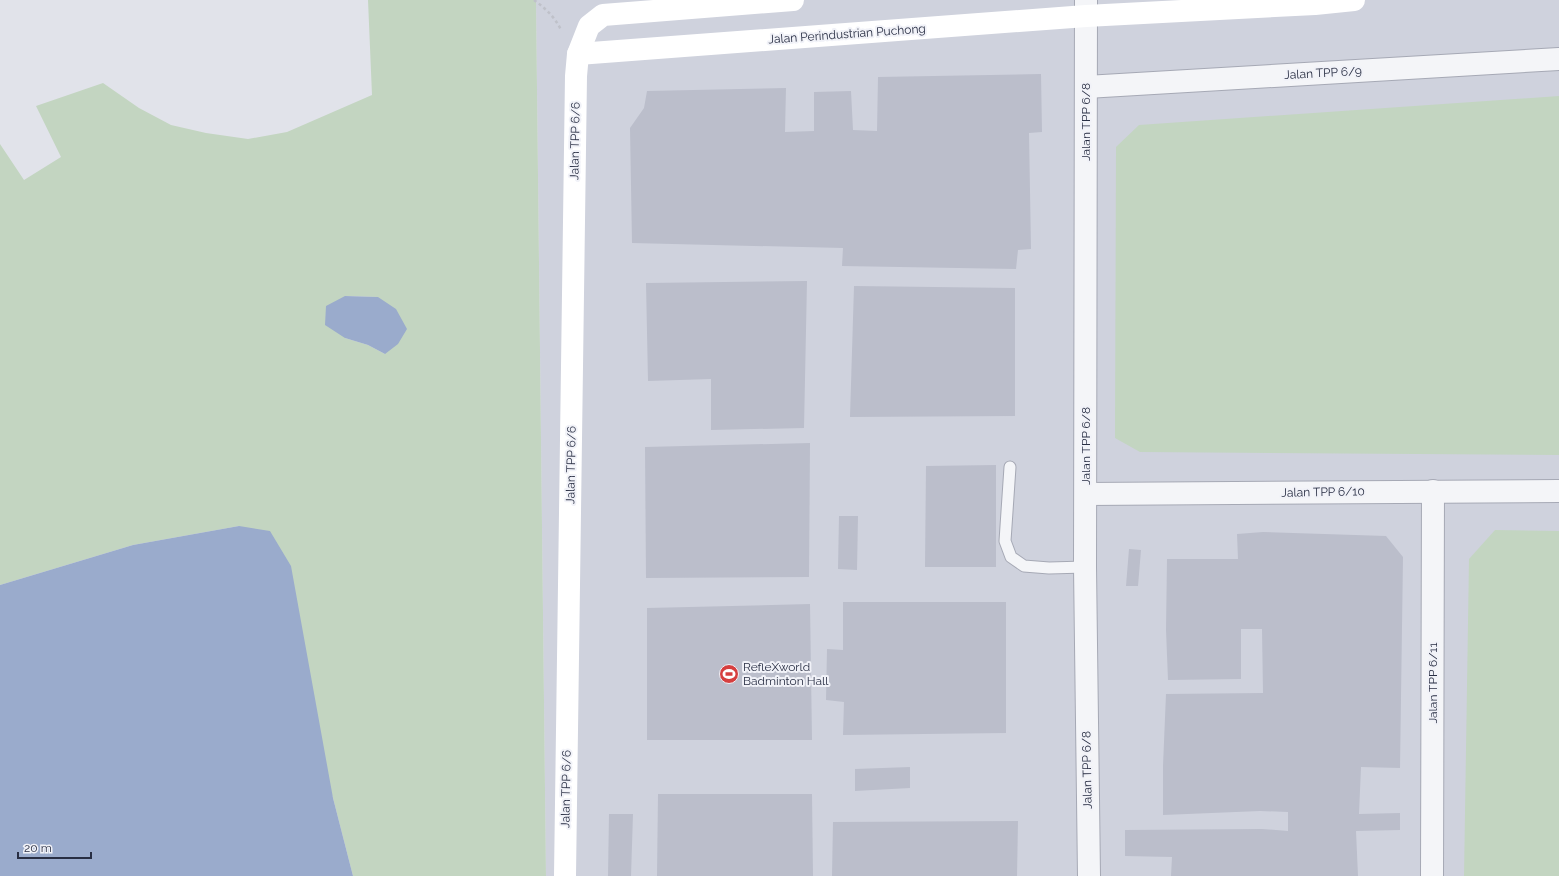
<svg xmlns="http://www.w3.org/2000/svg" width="1559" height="876" font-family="Raleway,sans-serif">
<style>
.built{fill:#cfd2dd}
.green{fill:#c3d5c1;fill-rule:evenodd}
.water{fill:#9aabcc}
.building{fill:#bbbecb}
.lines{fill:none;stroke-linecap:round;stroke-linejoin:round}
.lane-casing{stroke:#a6a9b5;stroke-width:13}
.street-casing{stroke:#a6a9b5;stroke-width:24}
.path{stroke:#bfc1c9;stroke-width:2.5;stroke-dasharray:3 3;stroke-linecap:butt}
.lane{stroke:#f4f5f8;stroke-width:11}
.street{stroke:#f4f5f8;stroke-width:22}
.secondary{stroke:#fff;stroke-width:22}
.labels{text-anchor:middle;stroke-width:4;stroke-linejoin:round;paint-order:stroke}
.street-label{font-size:12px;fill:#282e43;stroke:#f1f2f8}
.poi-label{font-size:12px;fill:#282e43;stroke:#f1f2f8;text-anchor:start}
</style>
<rect width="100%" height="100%" fill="#e1e3ea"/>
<path class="built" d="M 536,0 L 1559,0 L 1559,876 L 546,876 Z"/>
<g class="green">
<path d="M 368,0 L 536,0 L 546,876 L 353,876 L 333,798 L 239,526 L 133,545 L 0,585 L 0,144 L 24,180 L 61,157 L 36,106 L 103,83 L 139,108 L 171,125 L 206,133 L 248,139 L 287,132 L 372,95 ZM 345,296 L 378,297 L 385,354 L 368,345 L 345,338 Z"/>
<path d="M 1559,96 L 1559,455 L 1140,452 L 1115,438 L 1116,147 L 1139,125 Z"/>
<path d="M 1495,530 L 1559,531 L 1559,876 L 1464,876 L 1469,559 Z"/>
</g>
<g class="water">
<path d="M 345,296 L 378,297 L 396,309 L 407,329 L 398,344 L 385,354 L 368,345 L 345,338 L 325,325 L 326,306 Z"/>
<path d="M 239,526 L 270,531 L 291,566 L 333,798 L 353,876 L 0,876 L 0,585 L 133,545 Z"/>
</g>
<g class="building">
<path d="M 1041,74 L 1042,132 L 1029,133 L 1031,249 L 1018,250 L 1016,269 L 842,266 L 843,248 L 632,243 L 630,128 L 644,108 L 647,91 L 786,88 L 785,132 L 814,131 L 814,92 L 851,91 L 853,130 L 877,131 L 878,77 Z"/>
<path d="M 807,281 L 804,428 L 711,430 L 711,379 L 648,381 L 646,283 Z"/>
<path d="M 854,286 L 1015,288 L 1015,416 L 850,417 Z"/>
<path d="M 810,443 L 809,577 L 646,578 L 645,447 Z"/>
<path d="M 996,465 L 996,567 L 925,567 L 926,466 Z"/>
<path d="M 839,516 L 858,516 L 857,570 L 838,569 Z"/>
<path d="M 1263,532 L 1386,536 L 1403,557 L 1400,768 L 1361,767 L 1359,814 L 1400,813 L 1400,830 L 1356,831 L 1358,876 L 1171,876 L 1172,857 L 1125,856 L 1125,830 L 1262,829 L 1288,831 L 1288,812 L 1260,811 L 1163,815 L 1163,766 L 1166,694 L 1263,693 L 1262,629 L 1241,629 L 1241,679 L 1168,680 L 1166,630 L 1167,559 L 1238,559 L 1237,534 Z"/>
<path d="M 1129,549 L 1141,550 L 1138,586 L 1126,586 Z"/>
<path d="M 843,602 L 1006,602 L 1006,733 L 843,735 L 844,702 L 826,700 L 827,649 L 843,650 Z"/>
<path d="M 810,604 L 812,740 L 647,740 L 647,608 Z"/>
<path d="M 910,767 L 910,788 L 855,791 L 855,769 Z"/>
<path d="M 658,794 L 812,794 L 813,876 L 657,876 Z"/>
<path d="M 609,814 L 633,814 L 631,876 L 608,876 Z"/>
<path d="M 1018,821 L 1017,876 L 832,876 L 833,822 Z"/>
</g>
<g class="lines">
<defs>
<path id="lane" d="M 1010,467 L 1005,541 L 1011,557 L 1024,566 L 1049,568 L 1085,567"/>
<g id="street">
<path d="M 1086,0 L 1085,567 L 1089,876"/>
<path d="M 1086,87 L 1559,59"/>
<path d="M 1086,494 L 1559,491"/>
<path d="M 1432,876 L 1433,491"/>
</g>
</defs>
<use href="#lane" class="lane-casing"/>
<use href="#street" class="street-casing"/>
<path class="path" d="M 534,0 C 545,8 555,17 561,30"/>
<use href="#lane" class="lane"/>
<use href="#street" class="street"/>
<g class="secondary">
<path d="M 578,54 L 1086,16 L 1315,4 L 1354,0"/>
<path d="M 565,876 L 576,76 L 578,54 L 589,26 L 603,15 L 793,0"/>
</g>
</g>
<defs>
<symbol id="stadium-disc" viewBox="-11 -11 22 22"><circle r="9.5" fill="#d63f3f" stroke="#f1f2f8"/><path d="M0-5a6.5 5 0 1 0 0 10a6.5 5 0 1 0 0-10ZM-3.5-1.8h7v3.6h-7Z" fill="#fff"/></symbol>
</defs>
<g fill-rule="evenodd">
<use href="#stadium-disc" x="718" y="663" width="22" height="22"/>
</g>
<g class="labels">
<g class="street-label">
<text transform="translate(847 34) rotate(-4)" y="4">Jalan Perindustrian Puchong</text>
<text transform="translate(1323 73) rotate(-3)" y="4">Jalan TPP 6/9</text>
<text transform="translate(1086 122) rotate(-90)" y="4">Jalan TPP 6/8</text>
<text transform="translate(575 141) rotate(-89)" y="4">Jalan TPP 6/6</text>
<text transform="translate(1086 446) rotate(-90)" y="4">Jalan TPP 6/8</text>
<text transform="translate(571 465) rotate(-89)" y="4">Jalan TPP 6/6</text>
<text transform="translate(1323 492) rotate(-1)" y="4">Jalan TPP 6/10</text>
<text transform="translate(1433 683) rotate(-90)" y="4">Jalan TPP 6/11</text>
<text transform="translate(1087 770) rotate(-91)" y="4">Jalan TPP 6/8</text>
<text transform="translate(566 789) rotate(-89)" y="4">Jalan TPP 6/6</text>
</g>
<g class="poi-label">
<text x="743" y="671">RefleXworld<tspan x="743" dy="14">Badminton Hall</tspan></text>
</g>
</g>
<path d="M18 852v6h73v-6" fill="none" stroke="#282e43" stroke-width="2"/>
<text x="24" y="852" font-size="12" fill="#282e43" stroke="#f1f2f8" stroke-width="3" paint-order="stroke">20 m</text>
</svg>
